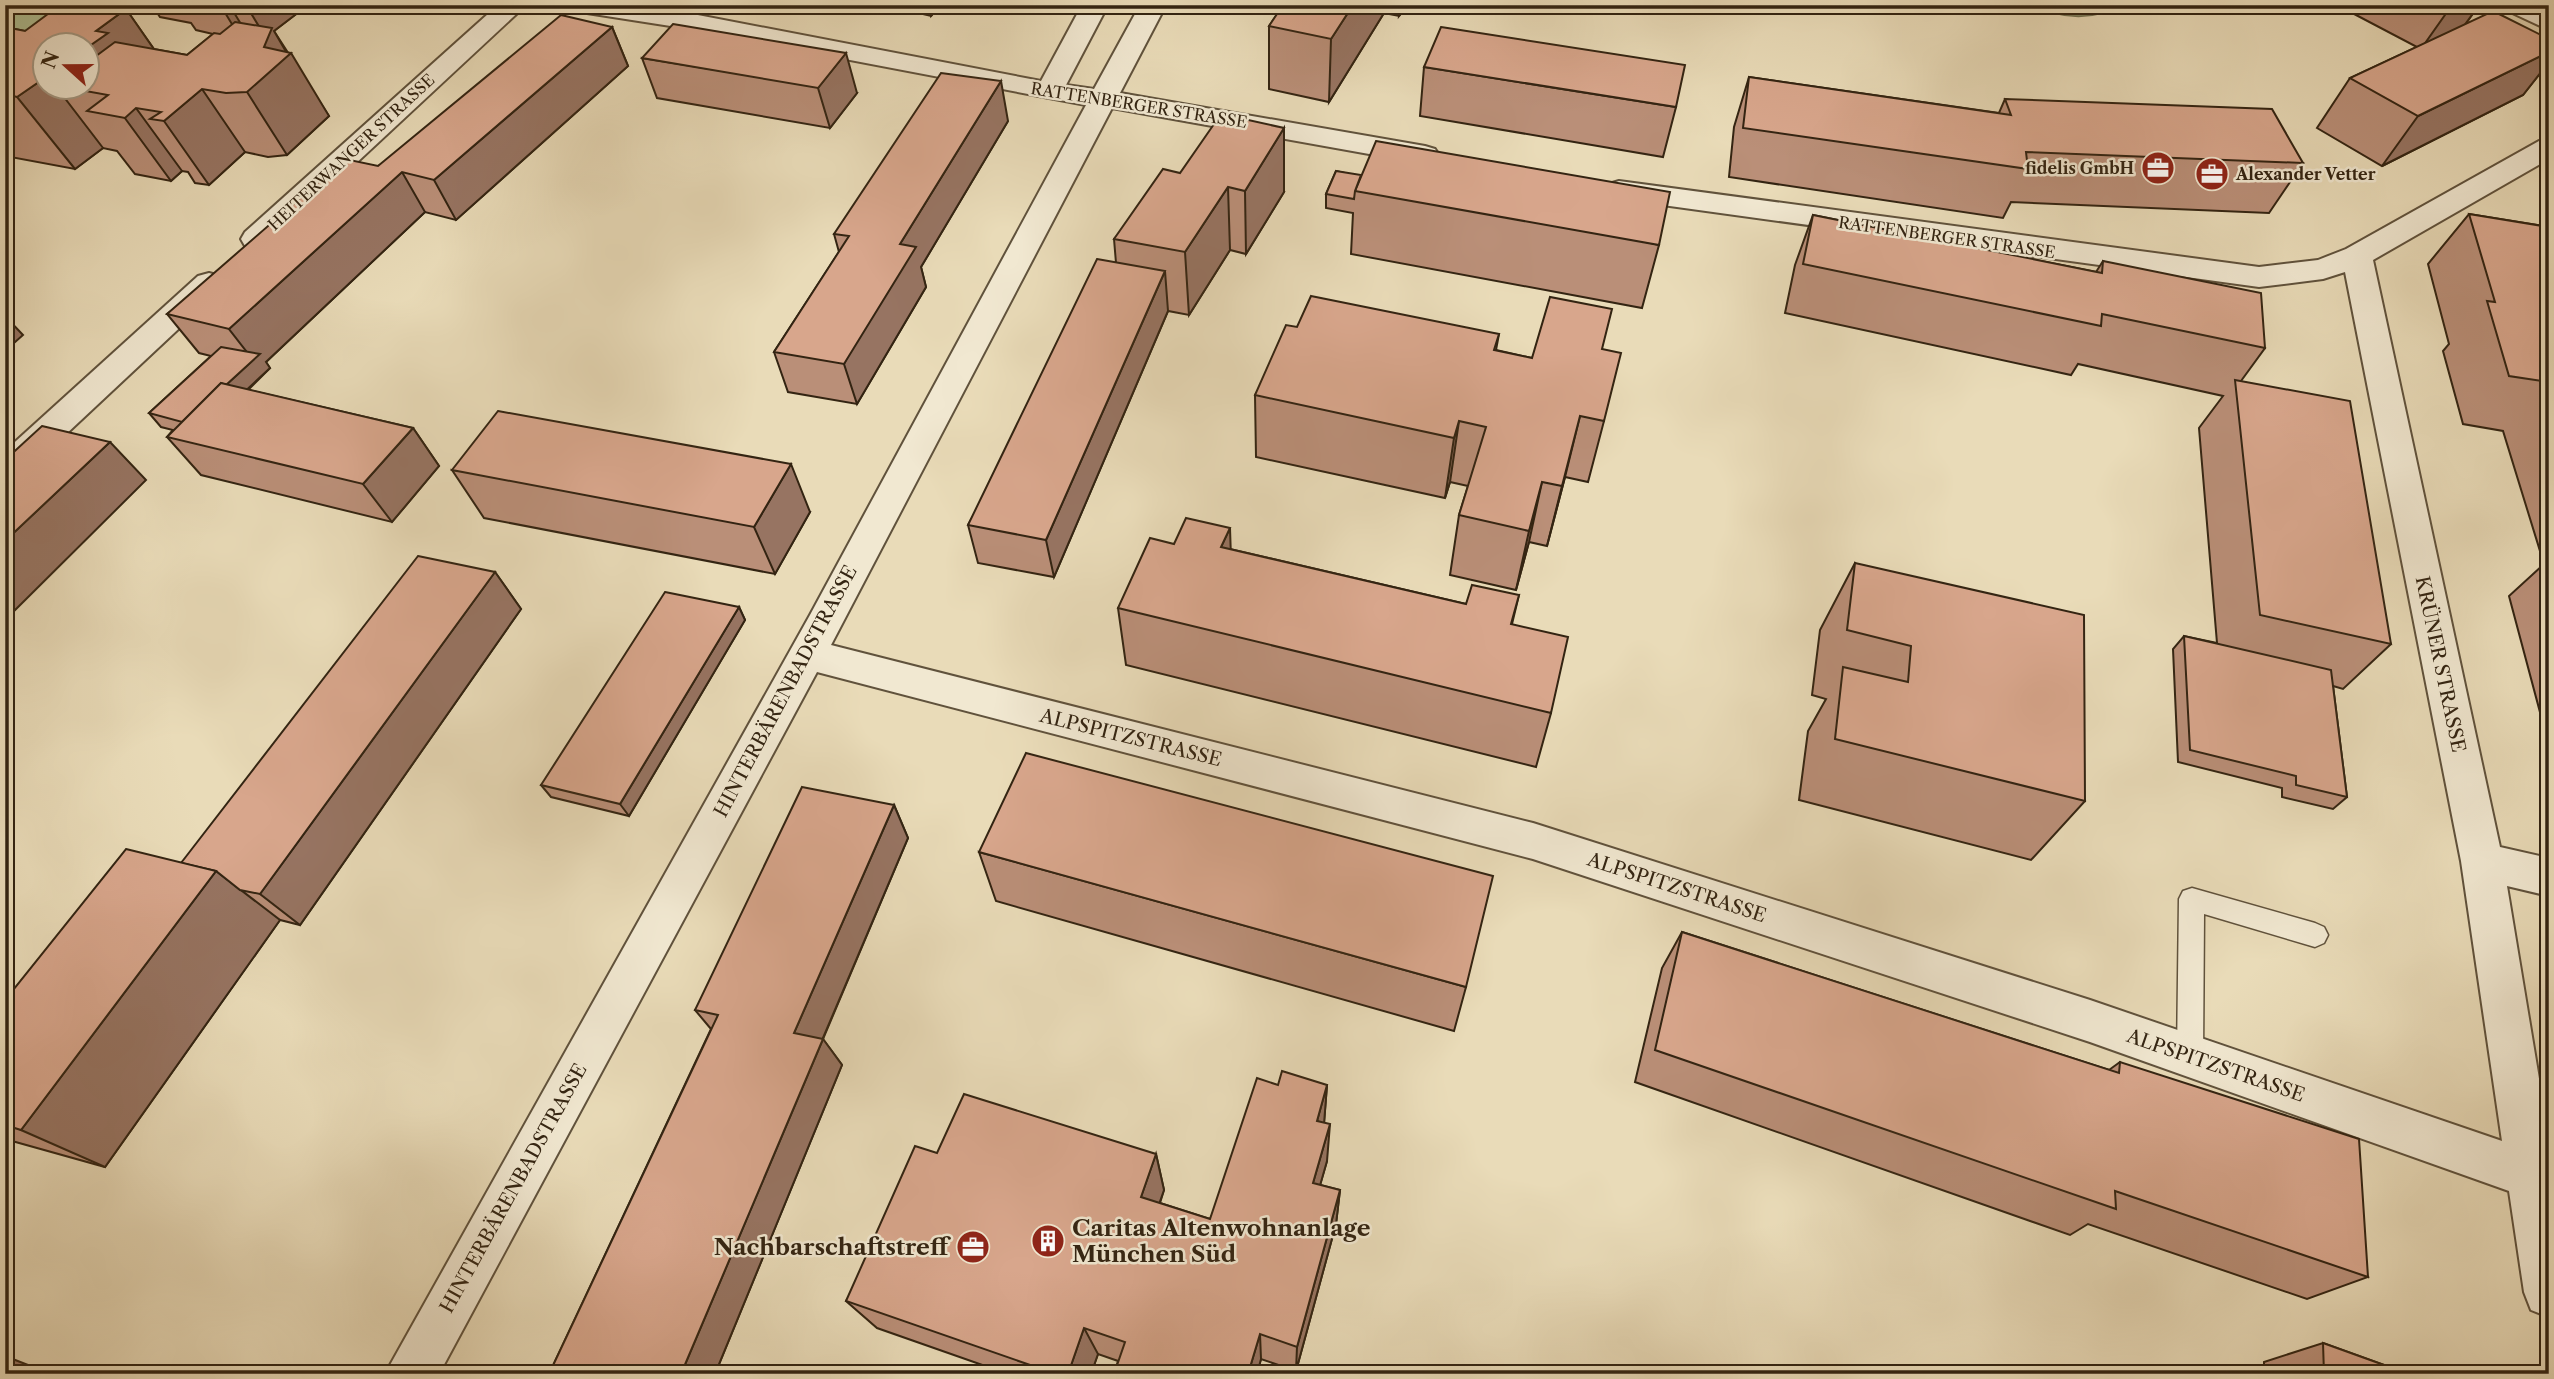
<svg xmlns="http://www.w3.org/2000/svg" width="2554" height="1379" font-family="'Libre Caslon Text',serif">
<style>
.green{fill:#b0c194;stroke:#727253;stroke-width:2}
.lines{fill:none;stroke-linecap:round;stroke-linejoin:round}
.service-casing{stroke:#60523c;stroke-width:3}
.minor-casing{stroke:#60523c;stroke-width:4}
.service{fill:#f1e8d1;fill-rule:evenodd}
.minor{fill:#f1e8d1;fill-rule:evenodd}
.wall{fill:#ba8f78;stroke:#332412;stroke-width:2;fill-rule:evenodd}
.shaded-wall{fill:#977462;stroke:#332412;stroke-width:2}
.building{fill:#d8a68c;stroke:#332412;stroke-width:2}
.labels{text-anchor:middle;stroke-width:5;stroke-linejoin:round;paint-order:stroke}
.far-street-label{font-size:16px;fill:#332412;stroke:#f1e8d1}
.far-poi-label{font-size:16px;font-weight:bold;fill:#332412;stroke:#f1e8d1;text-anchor:end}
.street-label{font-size:19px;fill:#332412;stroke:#f1e8d1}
.near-poi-label{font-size:23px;font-weight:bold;fill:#332412;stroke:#f1e8d1;text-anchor:start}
</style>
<rect width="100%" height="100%" fill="#e9dbb8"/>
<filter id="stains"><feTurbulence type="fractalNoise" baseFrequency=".00286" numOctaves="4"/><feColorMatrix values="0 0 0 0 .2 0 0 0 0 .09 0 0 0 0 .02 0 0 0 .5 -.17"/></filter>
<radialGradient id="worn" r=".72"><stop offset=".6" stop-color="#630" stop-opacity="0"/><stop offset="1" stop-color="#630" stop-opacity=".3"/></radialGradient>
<g class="green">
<path d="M 5,5 L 123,5 L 68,45 L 46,46 L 5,91 Z"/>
<path d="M 2036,5 L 2120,5 C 2097,20 2060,20 2036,5 Z"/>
</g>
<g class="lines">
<defs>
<path id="service" d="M 2192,888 L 2315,923 L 2324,927 L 2328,935 L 2324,943 L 2315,947 L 2204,914 L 2203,1056 L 2199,1065 L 2190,1069 L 2181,1065 L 2177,1056 L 2179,899 L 2183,891 Z"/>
<g id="minor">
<path d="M 498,5 L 526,5 L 267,246 L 256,249 L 245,246 L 241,239 L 245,232 Z"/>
<path d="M 574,5 L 638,5 L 677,11 L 1041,81 L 1082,5 L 1108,5 L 1066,85 L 1094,89 L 1140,5 L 1166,5 L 1120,93 L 1425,146 L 1435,149 L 1439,155 L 1435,161 L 1425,164 L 1112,108 L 831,645 L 1533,823 L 2090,1000 L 2502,1141 L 2461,861 L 2345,272 L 2323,279 L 2259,287 L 1619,199 L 1609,196 L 1604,190 L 1609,184 L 1619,181 L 2259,267 L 2318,260 L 2346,249 L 2539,141 L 2549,139 L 2549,159 L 2373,260 L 2500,847 L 2549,858 L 2549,896 L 2507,886 L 2549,1139 L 2549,1317 L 2531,1310 L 2524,1292 L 2509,1191 L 2090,1042 L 1533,859 L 817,672 L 439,1374 L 385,1374 L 810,615 L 1086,105 L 677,27 L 587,13 L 578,10 Z"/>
<path d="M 2502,5 L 2535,5 L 2549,12 L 2549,30 L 2506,10 Z"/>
<path d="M 209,273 L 220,276 L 224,283 L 220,290 L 17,480 L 5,483 L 5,451 L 198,276 Z"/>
</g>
</defs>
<use href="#service" class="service-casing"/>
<use href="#minor" class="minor-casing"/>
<use href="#service" class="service"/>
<use href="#minor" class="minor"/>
</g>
<g class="wall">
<path d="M 152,5 L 308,5 L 274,31 L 329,116 L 287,155 L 268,157 L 245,152 L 209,185 L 195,183 L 188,172 L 182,171 L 171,181 L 135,174 L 117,151 L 103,148 L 75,169 L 5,156 L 5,27 L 25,31 L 126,9 L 154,49 L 187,55 L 213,34 L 196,30 L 191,23 L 160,17 ZM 88,46 L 88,88 L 46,88 Z"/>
<path d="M 884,5 L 941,5 L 931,16 Z"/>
<path d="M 1278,5 L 1408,5 L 1399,16 L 1384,13 L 1329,102 L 1269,89 L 1269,26 L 1278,13 Z"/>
<path d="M 2337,5 L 2479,5 L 2465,25 L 2549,39 L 2549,62 L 2523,95 L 2382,166 L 2317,128 L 2350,78 L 2417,47 Z"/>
<path d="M 612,27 L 628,66 L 456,220 L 425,212 L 266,362 L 270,368 L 248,390 L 413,428 L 439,466 L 392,522 L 201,475 L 167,437 L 173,430 L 161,427 L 149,413 L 211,356 L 199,353 L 167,314 L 378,166 Z"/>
<path d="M 642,58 L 857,93 L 830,128 L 657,98 Z"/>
<path d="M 1424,67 L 1676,107 L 1663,157 L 1420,116 Z"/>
<path d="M 1749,77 L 1999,113 L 2005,99 L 2303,163 L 2269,213 L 2011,202 L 2003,218 L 1729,177 L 1734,127 Z"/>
<path d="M 1008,121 L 921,267 L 926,287 L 857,404 L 788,392 L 774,352 L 839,252 L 834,234 Z"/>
<path d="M 1336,171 L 1659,245 L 1642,308 L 1351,254 L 1353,213 L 1326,208 L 1326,194 Z"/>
<path d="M 1180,173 L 1284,192 L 1246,254 L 1230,250 L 1189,315 L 1168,311 L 1054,577 L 978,563 L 968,525 L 1116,263 L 1114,239 Z"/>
<path d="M 2469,214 L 2549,227 L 2549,746 L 2509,596 L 2544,564 L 2503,431 L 2463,424 L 2443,351 L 2449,344 L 2428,264 Z"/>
<path d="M 1813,215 L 2096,272 L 2103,261 L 2265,348 L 2241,381 L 2391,644 L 2343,689 L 2333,686 L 2347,797 L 2333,809 L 2282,797 L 2282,788 L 2178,762 L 2173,649 L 2184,636 L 2217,643 L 2199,428 L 2223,396 L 2078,364 L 2071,375 L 1785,313 L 1795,265 Z"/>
<path d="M 1297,327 L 1499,334 L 1496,350 L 1532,358 L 1602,349 L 1604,421 L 1588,482 L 1565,477 L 1547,546 L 1529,542 L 1516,590 L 1450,575 L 1459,515 L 1468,486 L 1450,482 L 1445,498 L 1256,457 L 1255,395 Z"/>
<path d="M 452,470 L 810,512 L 775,574 L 484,518 Z"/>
<path d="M 1174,544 L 1230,549 L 1466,604 L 1519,595 L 1512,624 L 1551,713 L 1536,767 L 1126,665 L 1118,608 Z"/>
<path d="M 1855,563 L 2085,801 L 2031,860 L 1799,800 L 1808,731 L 1826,699 L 1812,695 L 1820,630 Z"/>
<path d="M 495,572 L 521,609 L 300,925 L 280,920 L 105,1167 L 12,1141 L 5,1138 L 5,1000 L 181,863 Z"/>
<path d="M 739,607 L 745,620 L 629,816 L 551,797 L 541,785 Z"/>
<path d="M 894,805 L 908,838 L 823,1039 L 842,1065 L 715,1374 L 549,1374 L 711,1029 L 695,1010 Z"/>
<path d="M 979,852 L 1466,987 L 1454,1031 L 996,901 Z"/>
<path d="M 1682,932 L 2109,1070 L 2120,1062 L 2368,1277 L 2307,1299 L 2088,1224 L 2070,1235 L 1635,1082 L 1662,968 Z"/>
<path d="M 1278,1085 L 1327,1085 L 1324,1123 L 1327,1161 L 1320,1185 L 1340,1190 L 1336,1224 L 1296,1371 L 1261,1359 L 1257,1374 L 1114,1374 L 1118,1361 L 1098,1354 L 1091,1374 L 1008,1374 L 877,1328 L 846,1301 L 937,1153 L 1156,1154 L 1164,1190 L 1160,1203 L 1210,1219 Z"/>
<path d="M 2323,1343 L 2409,1374 L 2264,1374 L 2264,1362 Z"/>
</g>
<g class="shaded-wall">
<path d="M 255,5 L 308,5 L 274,31 L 288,55 L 291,53 L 329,116 L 287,155 L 247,92 L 264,47 L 266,38 L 249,10 Z"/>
<path d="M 929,5 L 941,5 L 931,16 Z"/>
<path d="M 1353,5 L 1384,5 L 1384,13 L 1329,102 L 1331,39 Z"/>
<path d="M 1400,5 L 1408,5 L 1399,16 Z"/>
<path d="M 2452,5 L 2479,5 L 2461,30 L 2421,49 Z"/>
<path d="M 230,6 L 247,34 L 241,39 L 224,11 Z"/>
<path d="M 126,9 L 176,81 L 136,108 L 182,171 L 171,181 L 108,95 L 88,88 L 88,47 L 96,31 Z"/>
<path d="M 612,27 L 628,66 L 456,220 L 434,180 Z"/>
<path d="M 2549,52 L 2549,62 L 2523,95 L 2382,166 L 2418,116 Z"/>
<path d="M 846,53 L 857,93 L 830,128 L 818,88 Z"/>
<path d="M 46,77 L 46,88 L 57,88 L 103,148 L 75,169 L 17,97 Z"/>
<path d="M 1001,81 L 1008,121 L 921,267 L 926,287 L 857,404 L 844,364 L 900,244 Z"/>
<path d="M 202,89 L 245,152 L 209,185 L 164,121 Z"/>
<path d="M 1284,128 L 1284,192 L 1246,254 L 1245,191 Z"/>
<path d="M 402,172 L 425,212 L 266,362 L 270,368 L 197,436 L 185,423 L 253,360 L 229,329 Z"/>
<path d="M 1228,187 L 1230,250 L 1189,315 L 1185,252 Z"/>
<path d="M 1165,271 L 1168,311 L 1054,577 L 1046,540 Z"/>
<path d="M 5,316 L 23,335 L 5,351 Z"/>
<path d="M 1580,416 L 1565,477 L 1547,546 L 1562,486 Z"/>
<path d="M 1459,421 L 1450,482 L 1445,498 L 1454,438 Z"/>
<path d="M 413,428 L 439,466 L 392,522 L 363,484 Z"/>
<path d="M 110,442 L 146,480 L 5,620 L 5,541 Z"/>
<path d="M 791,464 L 810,512 L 775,574 L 754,527 Z"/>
<path d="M 1542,482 L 1529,542 L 1516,590 L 1529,531 Z"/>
<path d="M 1230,528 L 1232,588 L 1221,547 Z"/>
<path d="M 495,572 L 521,609 L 300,925 L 260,894 Z"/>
<path d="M 739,607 L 745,620 L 629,816 L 620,804 Z"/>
<path d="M 894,805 L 908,838 L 814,1059 L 794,1033 Z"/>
<path d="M 216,871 L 280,920 L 105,1167 L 21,1130 Z"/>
<path d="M 823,1039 L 842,1065 L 715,1374 L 681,1374 Z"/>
<path d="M 1327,1085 L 1324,1124 L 1317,1121 Z"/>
<path d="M 1330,1124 L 1327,1161 L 1311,1217 L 1313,1183 Z"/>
<path d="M 1156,1154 L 1164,1190 L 1150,1230 L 1141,1197 Z"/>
<path d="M 1340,1190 L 1336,1224 L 1296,1371 L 1297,1347 Z"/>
<path d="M 1084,1328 L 1098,1354 L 1091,1374 L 1068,1374 Z"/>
<path d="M 1260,1334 L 1261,1359 L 1257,1374 L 1248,1374 Z"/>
<path d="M 5,1356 L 51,1374 L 23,1374 L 5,1367 Z"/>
</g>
<g class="building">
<path d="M 60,5 L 107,5 L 126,9 L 96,31 L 108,33 L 88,47 L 88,46 L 46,46 L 46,77 L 17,97 L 5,94 L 5,27 L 25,31 Z"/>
<path d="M 191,5 L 255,5 L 249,10 L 230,6 L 224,11 Z"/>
<path d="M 1283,5 L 1353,5 L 1331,39 L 1269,26 Z"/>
<path d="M 2493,11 L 2549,39 L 2549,52 L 2418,116 L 2350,78 Z"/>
<path d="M 561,15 L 612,27 L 434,180 L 402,172 L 229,329 L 167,314 L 345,159 L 378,166 Z"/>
<path d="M 235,22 L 272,28 L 264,47 L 291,53 L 247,92 L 226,93 L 202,89 L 164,121 L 150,119 L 161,112 L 136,108 L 125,118 L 87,111 L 108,95 L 69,88 L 88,88 L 88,62 L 115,42 L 187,55 L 214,33 L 220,34 Z"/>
<path d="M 673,24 L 846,53 L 818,88 L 642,58 Z"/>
<path d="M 1441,27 L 1685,65 L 1676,107 L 1424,67 Z"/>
<path d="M 941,73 L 1001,81 L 900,244 L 916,247 L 844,364 L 774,352 L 849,236 L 834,234 Z"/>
<path d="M 1749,77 L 2011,115 L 2005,99 L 2272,109 L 2303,163 L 2026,152 L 2028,169 L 1743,128 Z"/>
<path d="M 1221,114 L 1284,128 L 1245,191 L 1228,187 L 1185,252 L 1114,239 L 1163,169 L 1180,173 Z"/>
<path d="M 1376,141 L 1670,192 L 1659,245 L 1355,191 Z"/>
<path d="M 1336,171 L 1361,175 L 1355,191 L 1354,199 L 1326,194 Z"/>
<path d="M 2469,214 L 2549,227 L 2549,382 L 2509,376 L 2487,301 L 2495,302 Z"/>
<path d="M 1813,215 L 2102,273 L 2103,261 L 2261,293 L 2265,348 L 2102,314 L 2101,326 L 1803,264 Z"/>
<path d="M 1097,259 L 1165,271 L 1046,540 L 968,525 Z"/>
<path d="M 1311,296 L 1499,334 L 1494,350 L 1532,358 L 1550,297 L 1612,309 L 1602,349 L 1621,353 L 1604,421 L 1580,416 L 1562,486 L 1542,482 L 1529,531 L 1459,515 L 1486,427 L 1459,421 L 1454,438 L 1255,395 L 1286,325 L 1297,327 Z"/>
<path d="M 221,347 L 260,354 L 226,385 L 221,383 L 182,422 L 149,413 Z"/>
<path d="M 2235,380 L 2350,401 L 2391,644 L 2260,615 Z"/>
<path d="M 221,383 L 413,428 L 363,484 L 167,437 Z"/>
<path d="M 498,411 L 791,464 L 754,527 L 452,470 Z"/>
<path d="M 42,426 L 110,442 L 5,541 L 5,460 Z"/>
<path d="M 1186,518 L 1230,528 L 1221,547 L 1466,604 L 1472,585 L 1519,595 L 1511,624 L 1568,637 L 1551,713 L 1118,608 L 1150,538 L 1174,544 Z"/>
<path d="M 418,556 L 495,572 L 260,894 L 240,890 L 216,871 L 181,863 Z"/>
<path d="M 1855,563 L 2084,615 L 2085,801 L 1835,739 L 1843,667 L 1908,682 L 1911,646 L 1847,630 Z"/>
<path d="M 665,592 L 739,607 L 620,804 L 541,785 Z"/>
<path d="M 2184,636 L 2331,670 L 2347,797 L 2296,785 L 2296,776 L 2190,750 Z"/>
<path d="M 1026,753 L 1493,876 L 1466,987 L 979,852 Z"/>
<path d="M 802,787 L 894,805 L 794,1033 L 823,1039 L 681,1374 L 549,1374 L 718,1015 L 695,1010 Z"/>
<path d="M 126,849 L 216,871 L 21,1130 L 5,1125 L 5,1000 Z"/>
<path d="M 1682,932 L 2119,1073 L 2120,1062 L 2359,1139 L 2368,1277 L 2115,1191 L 2116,1209 L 1655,1050 Z"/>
<path d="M 1282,1071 L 1327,1085 L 1317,1121 L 1330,1124 L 1313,1183 L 1340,1190 L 1297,1347 L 1260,1334 L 1248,1374 L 1114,1374 L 1125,1342 L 1084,1328 L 1068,1374 L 1056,1374 L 846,1301 L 915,1146 L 937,1153 L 964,1094 L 1156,1154 L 1141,1197 L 1210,1219 L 1257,1078 L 1278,1085 Z"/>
<path d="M 2323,1343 L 2409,1374 L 2324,1374 Z"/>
<path d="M 5,1367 L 23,1374 L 5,1374 Z"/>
</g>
<defs>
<symbol id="office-disc" viewBox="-11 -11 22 22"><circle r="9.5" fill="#8f2418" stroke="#f1e8d1"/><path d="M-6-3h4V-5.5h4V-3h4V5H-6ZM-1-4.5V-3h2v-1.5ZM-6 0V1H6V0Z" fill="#fff"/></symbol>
<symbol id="building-disc" viewBox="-11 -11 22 22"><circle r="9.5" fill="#8f2418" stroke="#f1e8d1"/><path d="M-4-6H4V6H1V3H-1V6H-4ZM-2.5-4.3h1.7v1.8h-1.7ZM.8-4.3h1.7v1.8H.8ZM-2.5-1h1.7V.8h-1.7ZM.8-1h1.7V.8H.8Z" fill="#fff"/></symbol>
</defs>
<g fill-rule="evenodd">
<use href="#office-disc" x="2139" y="149" width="38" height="38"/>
<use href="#office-disc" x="2193" y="155" width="38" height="38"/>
<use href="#building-disc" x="1029" y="1222" width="38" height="38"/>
<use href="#office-disc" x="954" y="1228" width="38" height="38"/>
</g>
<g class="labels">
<g class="far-street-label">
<text transform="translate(1139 105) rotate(9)" y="6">RATTENBERGER STRASSE</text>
<text transform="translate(351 152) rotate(-43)" y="6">HEITERWANGER STRASSE</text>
<text transform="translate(1947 237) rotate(8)" y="6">RATTENBERGER STRASSE</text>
</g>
<g class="far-poi-label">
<text x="2134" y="174">fidelis GmbH</text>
<text x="2236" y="180" text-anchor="start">Alexander Vetter</text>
</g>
<g class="street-label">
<text transform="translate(2441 664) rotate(78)" y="7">KRÜNER STRASSE</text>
<text transform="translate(785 691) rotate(-62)" y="7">HINTERBÄRENBADSTRASSE</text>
<text transform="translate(1131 737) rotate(14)" y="7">ALPSPITZSTRASSE</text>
<text transform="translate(1677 887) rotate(18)" y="7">ALPSPITZSTRASSE</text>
<text transform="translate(2216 1065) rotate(19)" y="7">ALPSPITZSTRASSE</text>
<text transform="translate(513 1188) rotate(-61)" y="7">HINTERBÄRENBADSTRASSE</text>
</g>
<g class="near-poi-label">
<text x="1072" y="1236">Caritas Altenwohnanlage<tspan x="1072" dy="26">München Süd</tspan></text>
<text x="948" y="1255" text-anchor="end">Nachbarschaftstreff</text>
</g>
</g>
<rect width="2554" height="1379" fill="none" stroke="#e9dbb8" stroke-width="28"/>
<rect x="7" y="7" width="2540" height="1365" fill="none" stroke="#332412" stroke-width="3.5"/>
<rect x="14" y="14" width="2526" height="1351" fill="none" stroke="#332412" stroke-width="2"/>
<g transform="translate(66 66) rotate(291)"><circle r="33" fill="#f1e8d1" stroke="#a59a85" stroke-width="2"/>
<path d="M0-5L12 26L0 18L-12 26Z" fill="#8f2418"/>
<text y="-10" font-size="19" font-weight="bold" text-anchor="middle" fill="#332412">N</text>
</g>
<rect width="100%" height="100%" filter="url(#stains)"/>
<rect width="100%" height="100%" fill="url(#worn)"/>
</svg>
